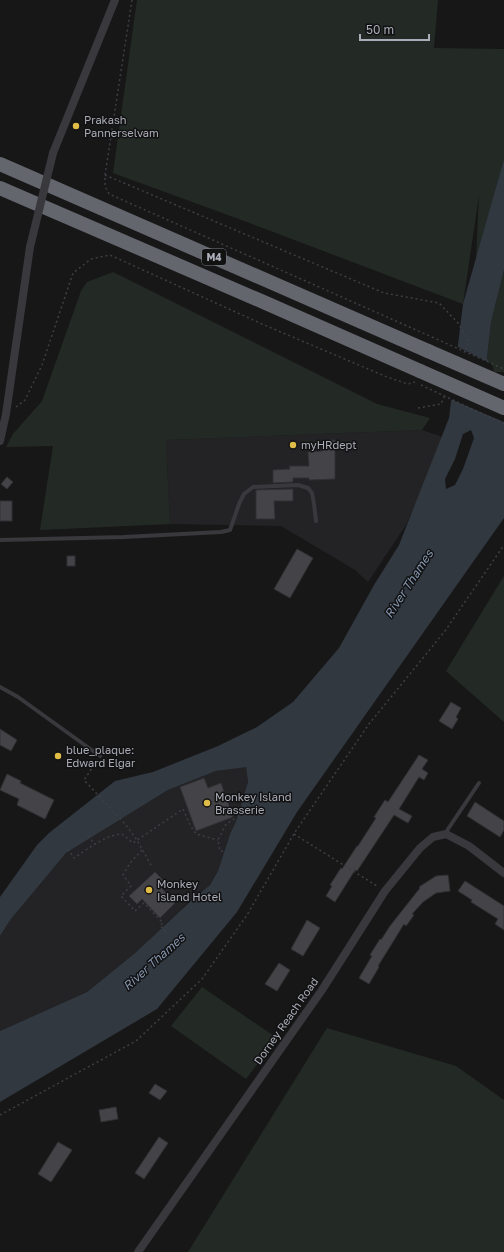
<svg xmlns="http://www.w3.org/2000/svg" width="504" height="1252" font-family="'Golos Text',sans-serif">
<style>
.built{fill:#232325}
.green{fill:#232a25}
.water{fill:#313840;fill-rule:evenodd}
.pier{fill:#171718}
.building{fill:#444448;stroke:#313134}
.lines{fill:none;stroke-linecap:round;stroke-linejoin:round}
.path{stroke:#3e3f44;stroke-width:1.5;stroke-dasharray:2 3;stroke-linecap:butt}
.lane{stroke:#38383d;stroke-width:4}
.street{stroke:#38383d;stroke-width:8}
.highway{stroke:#64666d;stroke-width:14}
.path-bridge{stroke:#3e3f44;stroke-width:1.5;stroke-dasharray:2 3;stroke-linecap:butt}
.street-bridge{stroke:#38383d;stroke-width:8}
.highway-bridge{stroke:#64666d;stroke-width:14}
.poi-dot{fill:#e0bd47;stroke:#121213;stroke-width:1.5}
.labels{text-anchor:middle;stroke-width:3;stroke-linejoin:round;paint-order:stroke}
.shield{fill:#121213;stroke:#7c7e86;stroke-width:1}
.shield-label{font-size:10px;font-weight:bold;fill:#aaacb7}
.poi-label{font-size:11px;fill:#aaacb7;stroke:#121213;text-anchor:start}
.street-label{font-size:11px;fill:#aaacb7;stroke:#121213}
.water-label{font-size:12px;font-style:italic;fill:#8596ae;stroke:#121213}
</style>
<rect width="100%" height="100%" fill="#171718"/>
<g class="built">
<path d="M 422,430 L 446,438 L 406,525 L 368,582 L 355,570 L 281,526 L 170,524 L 166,440 Z"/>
<path d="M 246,766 L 248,782 L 236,821 L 230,834 L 218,871 L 210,885 L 194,897 L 135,953 L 87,992 L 0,1031 L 0,936 L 11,919 L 66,853 L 168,790 L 216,771 Z"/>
</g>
<g class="green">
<path d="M 137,0 L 438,0 L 434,48 L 504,49 L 504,159 L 476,260 L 479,195 L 463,304 L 247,222 L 113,173 Z"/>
<path d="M 504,270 L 504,374 L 493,374 L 487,358 L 491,322 Z"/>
<path d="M 113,272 L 377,404 L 430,418 L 422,430 L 166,440 L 170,524 L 40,530 L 53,446 L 6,447 L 13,434 L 42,401 L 81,291 L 87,282 Z"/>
<path d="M 504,576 L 504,722 L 446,671 Z"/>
<path d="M 202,987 L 277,1038 L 246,1079 L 171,1026 Z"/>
<path d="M 327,1028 L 456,1066 L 504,1100 L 504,1252 L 188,1252 Z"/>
</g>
<path class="water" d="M 504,159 L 504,270 L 491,322 L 487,358 L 493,374 L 504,374 L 504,518 L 297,812 L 237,912 L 157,1009 L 0,1102 L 0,1031 L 87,992 L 135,953 L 195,897 L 210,885 L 218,871 L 230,834 L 236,821 L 248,782 L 246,767 L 216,771 L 168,790 L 66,853 L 11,919 L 0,936 L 0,897 L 37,845 L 49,833 L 115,781 L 153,772 L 218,746 L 257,727 L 293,702 L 339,648 L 374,585 L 399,545 L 449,418 L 463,304 ZM 471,430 L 474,438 L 463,469 L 455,485 L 446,489 L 445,479 L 455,459 L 463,434 Z"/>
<path class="pier" d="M 456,346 L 492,364 L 494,372 L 504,372 L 504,422 L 450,399 Z"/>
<g class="building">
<path d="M 322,440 L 335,440 L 335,479 L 309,480 L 309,478 L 293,478 L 293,482 L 273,483 L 273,470 L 290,469 L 289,466 L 309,466 L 308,452 L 322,451 Z"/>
<path d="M 7,477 L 13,482 L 7,489 L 1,484 Z"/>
<path d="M 293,489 L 293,501 L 274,501 L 275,519 L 256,519 L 256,490 Z"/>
<rect x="0" y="501" width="12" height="20"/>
<path d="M 297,549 L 313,558 L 290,598 L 274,589 Z"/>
<rect x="67" y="556" width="8" height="10"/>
<path d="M 451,702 L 461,708 L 456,717 L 458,719 L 452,729 L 439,721 Z"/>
<path d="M 0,729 L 17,740 L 11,751 L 0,745 Z"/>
<path d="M 419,755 L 428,760 L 422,769 L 428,773 L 424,780 L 419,777 L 399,809 L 412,816 L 408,823 L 394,815 L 357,871 L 355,870 L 335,902 L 326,896 L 332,886 L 330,885 L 341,868 L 342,869 L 357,846 L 358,846 L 376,818 L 374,817 L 385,800 L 388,802 Z"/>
<path d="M 7,774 L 21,781 L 20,783 L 54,800 L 45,819 L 17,805 L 19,799 L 0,790 Z"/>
<path d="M 204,778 L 208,788 L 221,783 L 233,817 L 196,831 L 180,787 Z"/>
<path d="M 475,802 L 504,821 L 504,830 L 500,837 L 467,816 Z"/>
<path d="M 155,872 L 163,880 L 158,884 L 175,903 L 160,918 L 142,899 L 137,904 L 129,896 Z"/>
<path d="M 448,875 L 450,891 L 436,893 L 423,902 L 412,914 L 414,915 L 406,926 L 404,924 L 378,966 L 379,967 L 369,984 L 359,978 L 372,956 L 370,955 L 380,939 L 381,940 L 390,926 L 420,888 L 419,887 L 436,876 Z"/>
<path d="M 465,881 L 504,906 L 504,930 L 495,924 L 498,919 L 471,902 L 472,900 L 458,891 Z"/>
<path d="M 307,920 L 320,928 L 303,956 L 291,949 Z"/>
<path d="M 279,963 L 290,970 L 277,991 L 265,984 Z"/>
<path d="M 155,1084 L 167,1091 L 160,1100 L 149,1093 Z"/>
<path d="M 116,1107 L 118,1119 L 101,1122 L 99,1110 Z"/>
<path d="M 159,1137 L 168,1143 L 144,1179 L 135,1173 Z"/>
<path d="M 58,1142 L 72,1150 L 51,1182 L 38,1174 Z"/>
</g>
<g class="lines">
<g class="path">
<path d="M 132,0 L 105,175 L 105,186 L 109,194 L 432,337"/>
<path d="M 105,175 L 384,293 L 439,303 L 458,323 L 469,342 L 464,353"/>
<path d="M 16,407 L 25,400 L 42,365 L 73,273 L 91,259 L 110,255 L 262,324 L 387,377 L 408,384 L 415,382"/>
<path d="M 418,408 L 441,404 L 445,395"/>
<path d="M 97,761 L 84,780 L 126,825 L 137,840 L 152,867"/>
<path d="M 294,834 L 377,886"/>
<path d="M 88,836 L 95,844"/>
<path d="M 68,849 L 74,858 C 88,849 105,835 122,834 L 133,843 L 183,809 L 190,825 L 196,834 L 218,840"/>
<path d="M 142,850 L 130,863 L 123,875 L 131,886 L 121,896 L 135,911 L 144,903 L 163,923 L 160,925 L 166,932"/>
<path d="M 223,851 L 220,851 L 218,840 L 226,824 L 236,818"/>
<path d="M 0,1115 L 136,1041 L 202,979 L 247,915 L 295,832 L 369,724 L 445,631 L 504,545"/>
</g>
<g class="lane">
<path d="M 0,540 L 124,537 L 221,532 L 230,530 L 239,504 L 244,494 L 253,487 L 298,485 L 308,488 L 312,493 L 314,504 L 316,521"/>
<path d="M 0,687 L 18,697 L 100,756"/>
<path d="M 446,834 L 448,829 L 479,783"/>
</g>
<g class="street">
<path d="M 53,153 L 115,0"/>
<path d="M 0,441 L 6,414 L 30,247"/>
<path d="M 138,1252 L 322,990 L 385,891 L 420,848 L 433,837 L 446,834 L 469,846 L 504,873"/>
</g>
<g class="highway">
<path d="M 0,164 L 428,351"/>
<path d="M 0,188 L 268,304 L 420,371"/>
</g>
<g class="path-bridge">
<path d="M 432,337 L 504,369"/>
<path d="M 421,385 L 504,424"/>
</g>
<path class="street-bridge" d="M 30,247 L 53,153"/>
<g class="highway-bridge">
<path d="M 428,351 L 504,384"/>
<path d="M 420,371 L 504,408"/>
</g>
</g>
<g class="poi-dot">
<circle cx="76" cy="126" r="4"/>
<circle cx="293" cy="445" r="4"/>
<circle cx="58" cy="756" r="4"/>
<circle cx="207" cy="803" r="4"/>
<circle cx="149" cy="890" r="4"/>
</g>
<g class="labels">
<rect class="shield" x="202" y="249" width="24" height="16" rx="3"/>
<g class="shield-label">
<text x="214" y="261">M4</text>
</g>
<g class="poi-label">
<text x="84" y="124">Prakash<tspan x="84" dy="13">Pannerselvam</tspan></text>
<text x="301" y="449">myHRdept</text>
<text x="66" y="754">blue_plaque:<tspan x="66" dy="13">Edward Elgar</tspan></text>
<text x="215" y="801">Monkey Island<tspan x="215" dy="13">Brasserie</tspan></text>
<text x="157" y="888">Monkey<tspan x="157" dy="13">Island Hotel</tspan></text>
</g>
<g class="street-label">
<text transform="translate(286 1021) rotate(-55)" y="4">Dorney Reach Road</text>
</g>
<g class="water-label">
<text transform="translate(409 584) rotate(-57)" y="4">River Thames</text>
<text transform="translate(154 962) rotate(-42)" y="4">River Thames</text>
</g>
</g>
<path d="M360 34v6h69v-6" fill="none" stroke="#aaacb7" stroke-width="2"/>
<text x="366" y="34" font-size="12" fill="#aaacb7" stroke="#121213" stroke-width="3" paint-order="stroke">50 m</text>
</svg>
